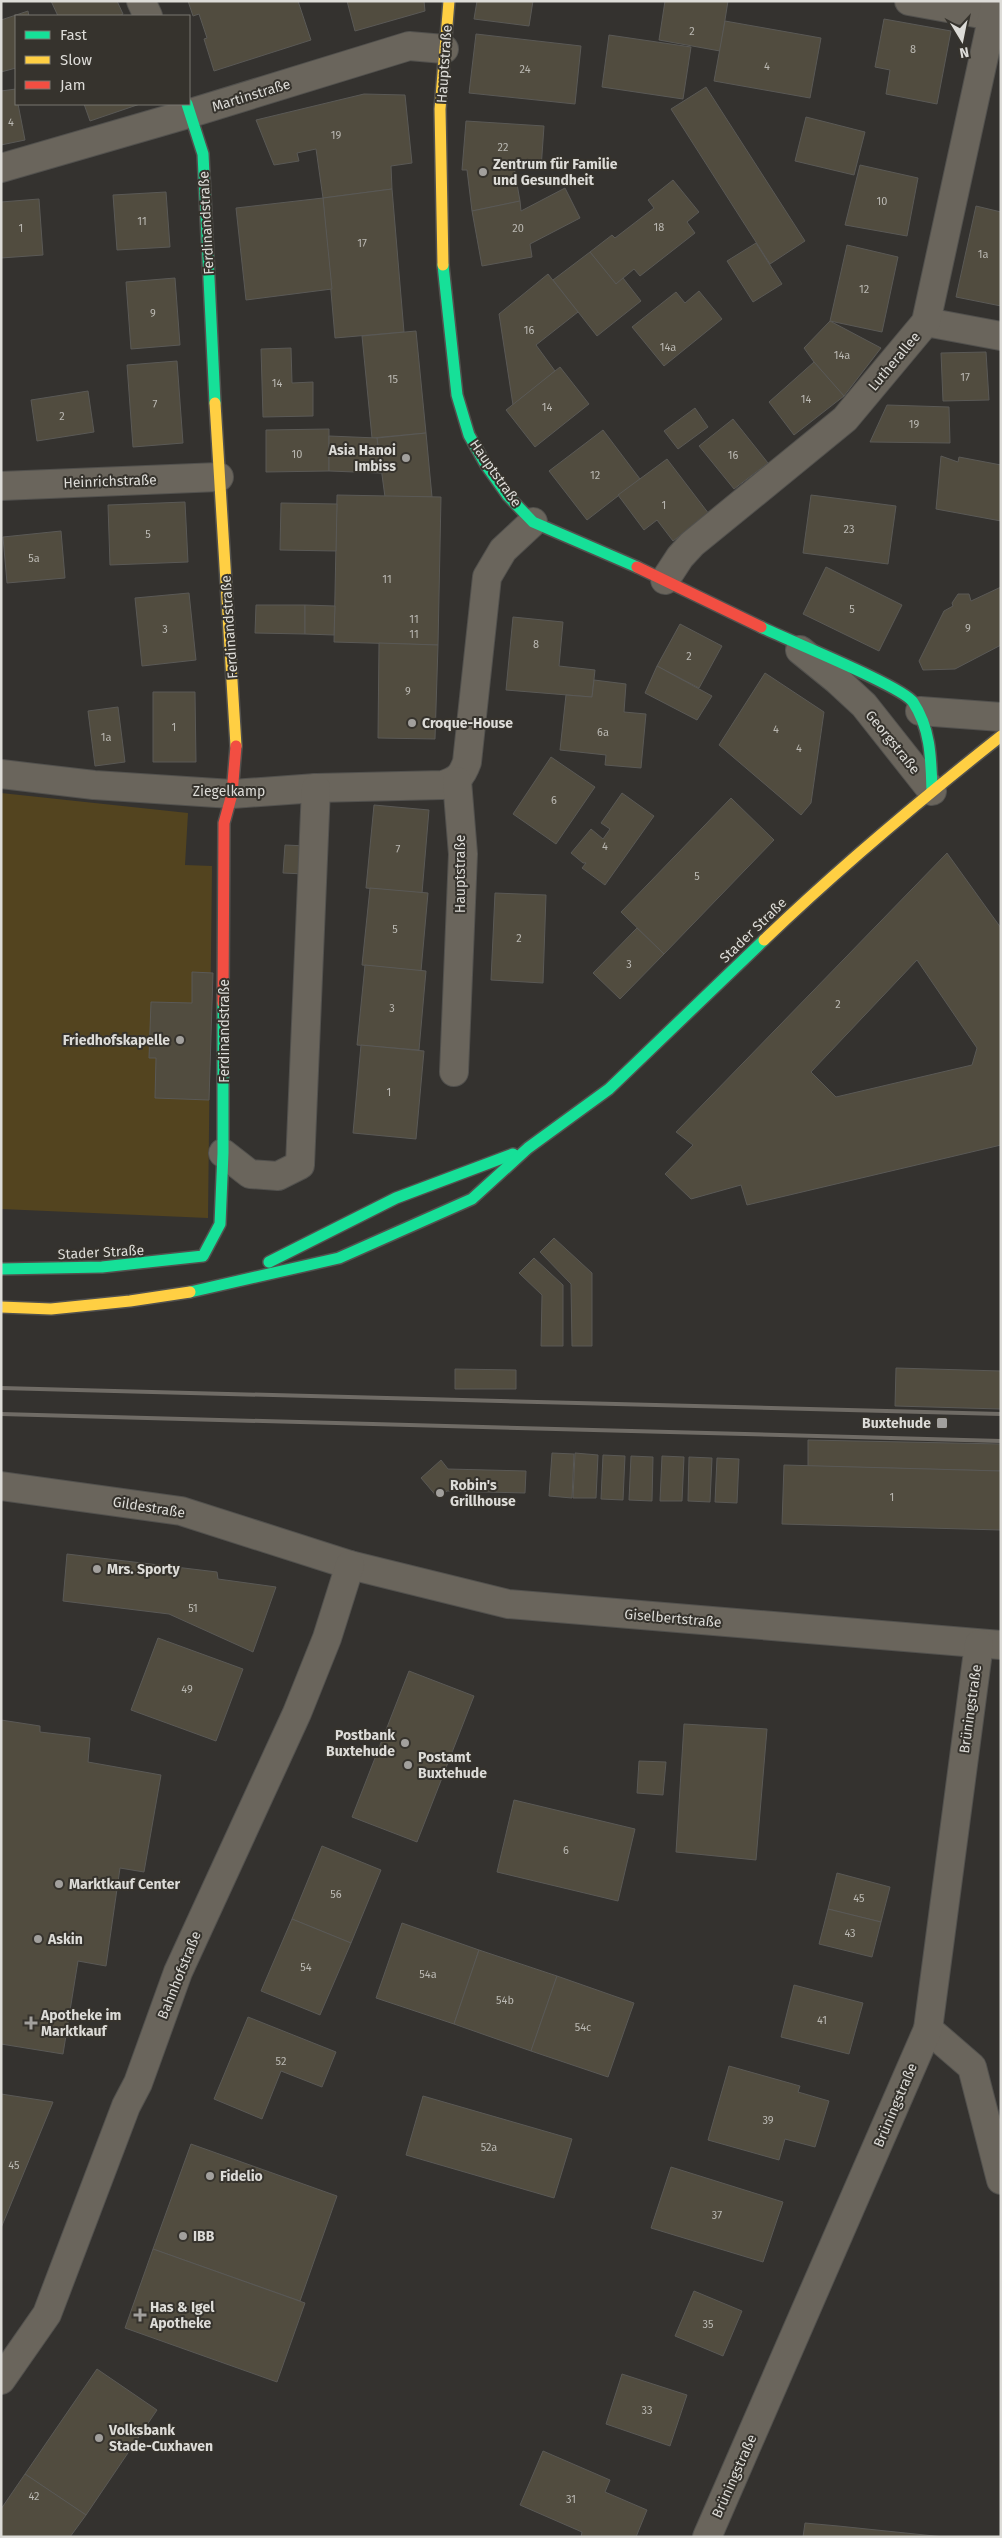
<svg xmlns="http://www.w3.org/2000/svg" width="1002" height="2538" font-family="'Fira Sans',sans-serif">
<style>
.green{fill:#53441f}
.building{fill:#514c3f;stroke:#5a5956;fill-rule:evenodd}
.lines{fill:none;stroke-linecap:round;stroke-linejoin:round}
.street-casing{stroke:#52514e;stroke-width:30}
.fast-casing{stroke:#52514e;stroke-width:14}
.slow-casing{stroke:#52514e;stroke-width:14}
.jam-casing{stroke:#52514e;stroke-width:14}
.street{stroke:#6a655c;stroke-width:28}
.fast{stroke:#16e098;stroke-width:11}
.slow{stroke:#ffcf43;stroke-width:11}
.jam{stroke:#f24e42;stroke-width:11}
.rail{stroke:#706c66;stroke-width:4}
.poi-dot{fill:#a2a09d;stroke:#36332d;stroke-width:2}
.labels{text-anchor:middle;stroke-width:4;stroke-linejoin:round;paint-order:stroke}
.number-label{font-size:11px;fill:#bab8b2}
.street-label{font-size:14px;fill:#dddcd8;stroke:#36332d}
.poi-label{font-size:14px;font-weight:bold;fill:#dddcd8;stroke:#36332d;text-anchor:start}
</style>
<rect width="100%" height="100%" fill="#34322f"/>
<path class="green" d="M 1,793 L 188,813 L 185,865 L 212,866 L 208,1218 L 1,1209 Z"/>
<g class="building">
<path d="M 51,1 L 117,1 L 123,14 L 119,16 L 58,16 Z"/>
<path d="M 188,1 L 298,1 L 311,40 L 214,71 L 204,39 L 207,38 L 199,14 L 193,16 Z"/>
<path d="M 347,1 L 424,1 L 425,11 L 355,31 Z"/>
<path d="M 477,1 L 533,1 L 529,26 L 474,19 Z"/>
<path d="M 665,1 L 728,1 L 720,51 L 659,40 Z"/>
<path d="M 28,11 L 29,16 L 16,16 L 16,68 L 1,72 L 1,20 Z"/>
<path d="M 884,19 L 951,31 L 937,104 L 886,94 L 890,70 L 875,67 Z"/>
<path d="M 725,21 L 821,38 L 810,98 L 714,81 Z"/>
<path d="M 476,34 L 581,46 L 575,104 L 469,93 Z"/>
<path d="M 609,35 L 691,47 L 683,99 L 602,87 Z"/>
<path d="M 706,87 L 805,241 L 770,264 L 671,109 Z"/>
<path d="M 16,89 L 16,104 L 18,104 L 25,140 L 1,145 L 1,91 Z"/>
<path d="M 364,94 L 405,95 L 412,163 L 391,166 L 392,189 L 323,198 L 316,149 L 297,153 L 299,161 L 274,165 L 256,120 Z"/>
<path d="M 84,104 L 140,104 L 90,121 Z"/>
<path d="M 806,117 L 865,132 L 854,175 L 795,161 Z"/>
<path d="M 466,121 L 544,126 L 541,169 L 514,167 L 520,201 L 472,211 L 467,170 L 462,170 Z"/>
<path d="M 860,165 L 918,178 L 907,236 L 845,225 Z"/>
<path d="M 673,180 L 699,212 L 687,222 L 695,233 L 640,276 L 634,269 L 616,284 L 590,252 L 612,235 L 615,238 L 654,208 L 648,200 Z"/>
<path d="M 565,188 L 580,218 L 530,244 L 532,257 L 482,266 L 472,211 L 520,201 L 521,211 Z"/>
<path d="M 392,189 L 404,332 L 335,338 L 323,198 Z"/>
<path d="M 166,192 L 170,247 L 117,250 L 113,195 Z"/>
<path d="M 323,198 L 332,289 L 246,300 L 236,208 Z"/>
<path d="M 39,199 L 43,255 L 1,258 L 1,202 Z"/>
<path d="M 976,206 L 1001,212 L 1001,306 L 956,297 Z"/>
<path d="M 756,243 L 782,284 L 753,302 L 727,261 Z"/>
<path d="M 847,245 L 898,257 L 882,332 L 830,321 Z"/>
<path d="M 590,252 L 616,284 L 623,278 L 641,301 L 597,336 L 553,280 Z"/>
<path d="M 548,274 L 578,312 L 536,345 L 555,371 L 513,405 L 499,314 Z"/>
<path d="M 175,278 L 180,345 L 131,349 L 126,282 Z"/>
<path d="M 699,291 L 722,319 L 664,366 L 632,327 L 676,292 L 685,303 Z"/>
<path d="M 830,321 L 881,348 L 844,396 L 814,362 L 804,348 Z"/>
<path d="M 416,331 L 426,433 L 372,438 L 362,336 Z"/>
<path d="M 291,348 L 292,383 L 313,382 L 313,416 L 263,417 L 261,349 Z"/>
<path d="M 986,352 L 989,400 L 943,401 L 941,353 Z"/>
<path d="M 177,361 L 183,443 L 133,447 L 127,365 Z"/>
<path d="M 814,362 L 844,396 L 794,435 L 769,402 Z"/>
<path d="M 560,367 L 589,404 L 535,447 L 506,410 Z"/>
<path d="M 88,391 L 94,432 L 37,441 L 31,400 Z"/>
<path d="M 887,405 L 949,407 L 950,443 L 870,442 Z"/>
<path d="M 695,408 L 708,427 L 678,449 L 664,431 Z"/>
<path d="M 733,419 L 768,463 L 734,489 L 699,446 Z"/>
<path d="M 329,429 L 329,471 L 266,472 L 266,430 Z"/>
<path d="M 603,430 L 640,479 L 587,520 L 549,471 Z"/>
<path d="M 426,433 L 432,497 L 385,497 L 377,438 Z"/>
<path d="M 329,436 L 377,438 L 381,473 L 329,471 Z"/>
<path d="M 941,456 L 958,462 L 959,457 L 1001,465 L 1001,521 L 936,509 Z"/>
<path d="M 667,459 L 709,514 L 673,541 L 657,520 L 644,530 L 618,495 Z"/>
<path d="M 337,495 L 441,497 L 438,645 L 334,642 Z"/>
<path d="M 811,495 L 896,506 L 888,564 L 803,553 Z"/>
<path d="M 185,502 L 188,562 L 110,565 L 108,505 Z"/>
<path d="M 281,503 L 337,504 L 336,551 L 280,550 Z"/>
<path d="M 61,531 L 65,578 L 7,583 L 3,537 Z"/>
<path d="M 826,567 L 902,605 L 879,651 L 803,614 Z"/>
<path d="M 1001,587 L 1001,645 L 955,669 L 923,670 L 919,661 L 944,611 L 953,606 L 952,603 L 958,594 L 969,594 L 971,601 Z"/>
<path d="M 189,593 L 196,660 L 142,666 L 135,598 Z"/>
<path d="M 256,605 L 305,605 L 305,634 L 255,633 Z"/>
<path d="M 305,605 L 335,606 L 334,635 L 305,634 Z"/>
<path d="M 513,617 L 563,622 L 559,666 L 595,670 L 592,697 L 506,690 Z"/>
<path d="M 680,624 L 722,646 L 699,688 L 657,666 Z"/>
<path d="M 379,643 L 438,645 L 435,739 L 378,738 Z"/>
<path d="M 657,666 L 712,696 L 697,720 L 645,693 Z"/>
<path d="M 765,673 L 824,712 L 811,803 L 801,815 L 719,745 Z"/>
<path d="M 594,680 L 626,684 L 624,712 L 646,714 L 641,768 L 605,765 L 606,755 L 560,750 L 566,695 L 592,697 Z"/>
<path d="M 153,692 L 195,692 L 196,762 L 153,762 Z"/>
<path d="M 118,707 L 125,762 L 95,766 L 88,711 Z"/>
<path d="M 551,757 L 595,787 L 556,844 L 513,814 Z"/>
<path d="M 622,793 L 654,816 L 605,885 L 582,868 L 586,863 L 583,863 L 571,853 L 591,829 L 603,839 L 610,829 L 601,823 Z"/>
<path d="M 731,798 L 774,840 L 664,954 L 621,912 Z"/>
<path d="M 374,805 L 429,810 L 422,893 L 366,888 Z"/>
<path d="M 285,845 L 307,846 L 305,874 L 283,873 Z"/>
<path d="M 947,853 L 1001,928 L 1001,1145 L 747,1205 L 741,1185 L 691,1199 L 665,1174 L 693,1145 L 676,1132 ZM 917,960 L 977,1048 L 972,1065 L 836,1097 L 811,1072 Z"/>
<path d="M 370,888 L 428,893 L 421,971 L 362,965 Z"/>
<path d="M 495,893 L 546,895 L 543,983 L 491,980 Z"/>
<path d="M 637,928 L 664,954 L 620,999 L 593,973 Z"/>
<path d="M 365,965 L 426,971 L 419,1050 L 357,1045 Z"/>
<path d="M 192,972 L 213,973 L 209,1100 L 155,1098 L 156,1058 L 149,1058 L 151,1002 L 192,1003 Z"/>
<path d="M 361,1045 L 424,1051 L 416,1139 L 353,1133 Z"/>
<path d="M 554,1238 L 592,1273 L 592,1346 L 572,1346 L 571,1284 L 540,1252 Z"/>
<path d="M 534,1258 L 563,1285 L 563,1346 L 541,1346 L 542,1295 L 519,1273 Z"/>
<path d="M 896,1368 L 1001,1371 L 1001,1409 L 895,1406 Z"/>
<path d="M 455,1369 L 516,1370 L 516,1389 L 455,1389 Z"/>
<path d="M 808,1440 L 1001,1444 L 1001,1471 L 808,1466 Z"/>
<path d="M 552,1453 L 574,1454 L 572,1498 L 549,1496 Z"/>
<path d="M 575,1453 L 598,1455 L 596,1498 L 573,1498 Z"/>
<path d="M 603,1455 L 625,1456 L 623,1500 L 601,1499 Z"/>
<path d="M 631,1456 L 653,1457 L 652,1501 L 629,1500 Z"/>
<path d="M 662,1456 L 684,1457 L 682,1501 L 660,1501 Z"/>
<path d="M 689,1457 L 712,1458 L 710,1502 L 688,1501 Z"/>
<path d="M 717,1458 L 739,1459 L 737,1503 L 715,1502 Z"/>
<path d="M 441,1460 L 448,1469 L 526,1471 L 525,1493 L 447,1491 L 438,1498 L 421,1478 Z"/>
<path d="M 784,1465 L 1001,1471 L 1001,1530 L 782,1524 Z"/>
<path d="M 67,1554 L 217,1572 L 218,1579 L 276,1587 L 253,1652 L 169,1614 L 63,1601 Z"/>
<path d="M 158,1638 L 243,1669 L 216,1741 L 131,1710 Z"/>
<path d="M 409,1671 L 474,1696 L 417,1842 L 352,1817 Z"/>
<path d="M 1,1720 L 40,1726 L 40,1732 L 90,1738 L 88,1762 L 161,1775 L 144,1872 L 120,1868 L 106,1966 L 78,1961 L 63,2054 L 1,2044 Z"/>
<path d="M 684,1724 L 767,1729 L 756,1860 L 676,1852 Z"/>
<path d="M 639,1761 L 666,1762 L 663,1795 L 637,1793 Z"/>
<path d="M 514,1800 L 635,1829 L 618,1901 L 497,1872 Z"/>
<path d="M 322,1846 L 381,1870 L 351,1943 L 292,1919 Z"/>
<path d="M 837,1873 L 890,1887 L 881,1922 L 828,1909 Z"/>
<path d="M 828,1909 L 881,1922 L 872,1957 L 819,1944 Z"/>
<path d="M 292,1919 L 351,1943 L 320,2015 L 261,1991 Z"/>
<path d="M 402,1923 L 479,1950 L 454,2024 L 376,1998 Z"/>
<path d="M 479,1950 L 557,1976 L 531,2051 L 454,2024 Z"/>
<path d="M 557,1976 L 634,2003 L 608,2077 L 531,2051 Z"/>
<path d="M 794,1985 L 863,2003 L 849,2054 L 781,2037 Z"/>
<path d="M 248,2017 L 336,2052 L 322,2087 L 281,2071 L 262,2119 L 214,2099 Z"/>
<path d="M 729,2066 L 800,2086 L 798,2092 L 829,2101 L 815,2147 L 785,2139 L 779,2160 L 708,2140 Z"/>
<path d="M 1,2094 L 53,2102 L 1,2228 Z"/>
<path d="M 423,2096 L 572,2139 L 554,2198 L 406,2155 Z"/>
<path d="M 191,2144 L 337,2196 L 300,2301 L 153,2249 Z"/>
<path d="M 671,2167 L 783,2202 L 763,2262 L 651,2228 Z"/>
<path d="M 153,2249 L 305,2303 L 277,2382 L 125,2328 Z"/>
<path d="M 694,2291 L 742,2311 L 723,2356 L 675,2336 Z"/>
<path d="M 97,2369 L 157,2410 L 86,2515 L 25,2474 Z"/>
<path d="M 622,2374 L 687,2395 L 670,2446 L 606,2424 Z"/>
<path d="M 543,2451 L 610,2480 L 605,2492 L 647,2510 L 636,2537 L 581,2537 L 582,2532 L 520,2505 Z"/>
<path d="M 25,2474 L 86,2515 L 70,2537 L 1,2537 L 1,2509 Z"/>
<path d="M 805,2523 L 838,2526 L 944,2537 L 803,2537 Z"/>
</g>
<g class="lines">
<defs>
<g id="street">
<path d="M 141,1 L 148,16"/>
<path d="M 909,1 L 992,16"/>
<path d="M 1,168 L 191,113 L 409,46 L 444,49"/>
<path d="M 926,322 L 1001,336"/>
<path d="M 1,486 L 219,477"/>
<path d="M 665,580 L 680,557 L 692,544 L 845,419 L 926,322 L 996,1"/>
<path d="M 800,650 L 837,680 L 864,705 L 932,791"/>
<path d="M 920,711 L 1001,717"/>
<path d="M 1,774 L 94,785 L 232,794 L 316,788 L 443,785 C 458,780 462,776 467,762 L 487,577 L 503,550 L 533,522"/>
<path d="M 454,1072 L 463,854 L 457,781"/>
<path d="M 223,1153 L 250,1174 L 278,1176 L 300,1165 L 316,788"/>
<path d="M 1,1486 L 181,1511 L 350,1565 L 508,1604 L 1001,1645"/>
<path d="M 928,2029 L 972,2067 L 1001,2180"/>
<path d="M 1,2380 L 47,2314 L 126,2106 L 138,2083 L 178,1972 L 297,1713 L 327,1638 L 350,1565"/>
<path d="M 707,2537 L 928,2029 L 979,1644"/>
</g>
<g id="fast">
<path d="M 187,104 L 203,154 L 215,403"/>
<path d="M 443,265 L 457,395 L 469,435 L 486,465 L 508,496 L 533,522 L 637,567"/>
<path d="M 761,627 C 787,640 902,686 913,702 C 931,729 931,760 932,791"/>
<path d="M 269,1262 L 396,1198 L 513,1154"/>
<path d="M 1,1269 L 102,1267 L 203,1256 L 220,1224 L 223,1153 L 223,1003"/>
<path d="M 190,1292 L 339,1258 L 472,1199 L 528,1148 L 609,1089 L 764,940"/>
</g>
<g id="slow">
<path d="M 443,265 L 440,109 L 449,1"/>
<path d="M 215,403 L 236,746"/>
<path d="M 764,940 C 840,867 919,801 1001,736"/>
<path d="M 1,1307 L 51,1309 L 130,1301 L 190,1292"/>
</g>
<g id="jam">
<path d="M 637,567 L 761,627"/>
<path d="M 223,1003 L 224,823 L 232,794 L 236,746"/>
</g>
</defs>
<use href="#street" class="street-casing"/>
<use href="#fast" class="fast-casing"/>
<use href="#slow" class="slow-casing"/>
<use href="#jam" class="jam-casing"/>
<use href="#street" class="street"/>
<use href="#fast" class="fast"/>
<use href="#slow" class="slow"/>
<use href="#jam" class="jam"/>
<g class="rail">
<path d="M 1,1388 L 1001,1414"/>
<path d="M 1,1414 L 1001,1441"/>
</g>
</g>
<g class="poi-dot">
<circle cx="483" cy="172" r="5"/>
<circle cx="406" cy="458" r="5"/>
<circle cx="412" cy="723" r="5"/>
<circle cx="180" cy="1040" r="5"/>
<rect x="936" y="1417" width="12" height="12" rx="2.5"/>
<circle cx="440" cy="1493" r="5"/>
<circle cx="97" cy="1569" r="5"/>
<circle cx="405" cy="1743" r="5"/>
<circle cx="408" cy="1765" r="5"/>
<circle cx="59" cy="1884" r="5"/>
<circle cx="38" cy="1939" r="5"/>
<path d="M28.5 2015.5h5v5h5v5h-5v5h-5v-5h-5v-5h5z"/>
<circle cx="210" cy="2176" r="5"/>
<circle cx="183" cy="2236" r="5"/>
<path d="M137.5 2307.5h5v5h5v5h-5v5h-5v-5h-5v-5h5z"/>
<circle cx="99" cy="2438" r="5"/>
</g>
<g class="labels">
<g class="number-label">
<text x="692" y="35">2</text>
<text x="913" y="53">8</text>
<text x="767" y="70">4</text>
<text x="525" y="73">24</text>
<text x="11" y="126">4</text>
<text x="336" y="139">19</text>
<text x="503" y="151">22</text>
<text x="882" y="205">10</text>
<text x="142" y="225">11</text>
<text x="659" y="231">18</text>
<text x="21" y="232">1</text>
<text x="518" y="232">20</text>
<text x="362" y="247">17</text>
<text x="983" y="258">1a</text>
<text x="864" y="293">12</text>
<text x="153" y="317">9</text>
<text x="529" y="334">16</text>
<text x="668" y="351">14a</text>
<text x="842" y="359">14a</text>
<text x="965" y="381">17</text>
<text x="393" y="383">15</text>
<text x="277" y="387">14</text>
<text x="806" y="403">14</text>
<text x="155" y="408">7</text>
<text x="547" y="411">14</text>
<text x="62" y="420">2</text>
<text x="914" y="428">19</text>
<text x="297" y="458">10</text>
<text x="733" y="459">16</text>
<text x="595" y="479">12</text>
<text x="664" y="509">1</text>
<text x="849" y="533">23</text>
<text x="148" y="538">5</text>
<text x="34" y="562">5a</text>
<text x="387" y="583">11</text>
<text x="852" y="613">5</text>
<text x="414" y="623">11</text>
<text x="968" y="632">9</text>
<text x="165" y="633">3</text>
<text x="414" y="638">11</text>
<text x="536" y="648">8</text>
<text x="689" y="660">2</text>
<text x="408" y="695">9</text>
<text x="174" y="731">1</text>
<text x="776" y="733">4</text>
<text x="603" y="736">6a</text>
<text x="106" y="741">1a</text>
<text x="799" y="752">4</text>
<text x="554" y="804">6</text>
<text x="605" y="850">4</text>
<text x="398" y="853">7</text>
<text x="697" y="880">5</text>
<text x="395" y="933">5</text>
<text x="519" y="942">2</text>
<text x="629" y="968">3</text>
<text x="838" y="1008">2</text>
<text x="392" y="1012">3</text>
<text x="389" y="1096">1</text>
<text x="892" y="1501">1</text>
<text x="193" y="1612">51</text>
<text x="187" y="1693">49</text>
<text x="566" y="1854">6</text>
<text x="336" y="1898">56</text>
<text x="859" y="1902">45</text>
<text x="850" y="1937">43</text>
<text x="306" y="1971">54</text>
<text x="428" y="1978">54a</text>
<text x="505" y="2004">54b</text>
<text x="822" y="2024">41</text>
<text x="583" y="2031">54c</text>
<text x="281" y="2065">52</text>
<text x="768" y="2124">39</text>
<text x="489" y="2151">52a</text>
<text x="14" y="2169">45</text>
<text x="717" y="2219">37</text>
<text x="708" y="2328">35</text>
<text x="647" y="2414">33</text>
<text x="34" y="2500">42</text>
<text x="571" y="2503">31</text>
</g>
<g class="street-label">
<text transform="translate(444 64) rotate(-86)" y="5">Hauptstraße</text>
<text transform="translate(251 95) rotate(-17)" y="5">Martinstraße</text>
<text transform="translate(206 223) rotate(-93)" y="5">Ferdinandstraße</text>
<text transform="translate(894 361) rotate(-50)" y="5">Lutherallee</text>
<text transform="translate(496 473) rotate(55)" y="5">Hauptstraße</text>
<text transform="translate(110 481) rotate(-2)" y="5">Heinrichstraße</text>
<text transform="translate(229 627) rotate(-94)" y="5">Ferdinandstraße</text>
<text transform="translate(893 742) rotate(51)" y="5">Georgstraße</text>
<text x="229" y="796">Ziegelkamp</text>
<text transform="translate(460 874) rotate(-90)" y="5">Hauptstraße</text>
<text transform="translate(753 930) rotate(-44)" y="5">Stader Straße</text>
<text transform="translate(224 1031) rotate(-90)" y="5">Ferdinandstraße</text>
<text transform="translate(101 1252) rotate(-3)" y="5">Stader Straße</text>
<text transform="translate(149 1507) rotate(9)" y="5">Gildestraße</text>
<text transform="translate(673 1618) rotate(5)" y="5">Giselbertstraße</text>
<text transform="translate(970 1709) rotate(-82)" y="5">Brüningstraße</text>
<text transform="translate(179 1975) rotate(-68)" y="5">Bahnhofstraße</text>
<text transform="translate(895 2105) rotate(-67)" y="5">Brüningstraße</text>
<text transform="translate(734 2476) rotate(-66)" y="5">Brüningstraße</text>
</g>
<g class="poi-label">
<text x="493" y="169">Zentrum für Familie<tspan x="493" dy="16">und Gesundheit</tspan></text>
<text x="396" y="455" text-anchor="end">Asia Hanoi<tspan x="396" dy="16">Imbiss</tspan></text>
<text x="422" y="728">Croque-House</text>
<text x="170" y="1045" text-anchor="end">Friedhofskapelle</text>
<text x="931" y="1428" text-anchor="end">Buxtehude</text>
<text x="450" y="1490">Robin's<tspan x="450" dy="16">Grillhouse</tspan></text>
<text x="107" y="1574">Mrs. Sporty</text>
<text x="395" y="1740" text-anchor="end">Postbank<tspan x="395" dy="16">Buxtehude</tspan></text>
<text x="418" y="1762">Postamt<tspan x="418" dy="16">Buxtehude</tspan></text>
<text x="69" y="1889">Marktkauf Center</text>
<text x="48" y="1944">Askin</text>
<text x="41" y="2020">Apotheke im<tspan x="41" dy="16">Marktkauf</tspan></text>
<text x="220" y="2181">Fidelio</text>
<text x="193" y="2241">IBB</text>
<text x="150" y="2312">Has &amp; Igel<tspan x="150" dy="16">Apotheke</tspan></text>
<text x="109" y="2435">Volksbank<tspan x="109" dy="16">Stade-Cuxhaven</tspan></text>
</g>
</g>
<rect width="1002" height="2538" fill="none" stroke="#dddcd8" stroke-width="5"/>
<rect x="15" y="15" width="175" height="90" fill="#36332d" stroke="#797771"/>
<rect x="25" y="31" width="25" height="8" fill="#16e098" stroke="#797771"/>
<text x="60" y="40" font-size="15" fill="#dddcd8">Fast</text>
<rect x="25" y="56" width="25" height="8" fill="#ffcf43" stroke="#797771"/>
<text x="60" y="65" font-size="15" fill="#dddcd8">Slow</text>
<rect x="25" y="81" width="25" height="8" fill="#f24e42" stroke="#797771"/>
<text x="60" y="90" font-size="15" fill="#dddcd8">Jam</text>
<g transform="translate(962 40) rotate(170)" stroke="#36332d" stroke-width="4" paint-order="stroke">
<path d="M0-4L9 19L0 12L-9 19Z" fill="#dddcd8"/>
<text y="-8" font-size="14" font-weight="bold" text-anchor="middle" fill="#dddcd8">N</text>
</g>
</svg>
